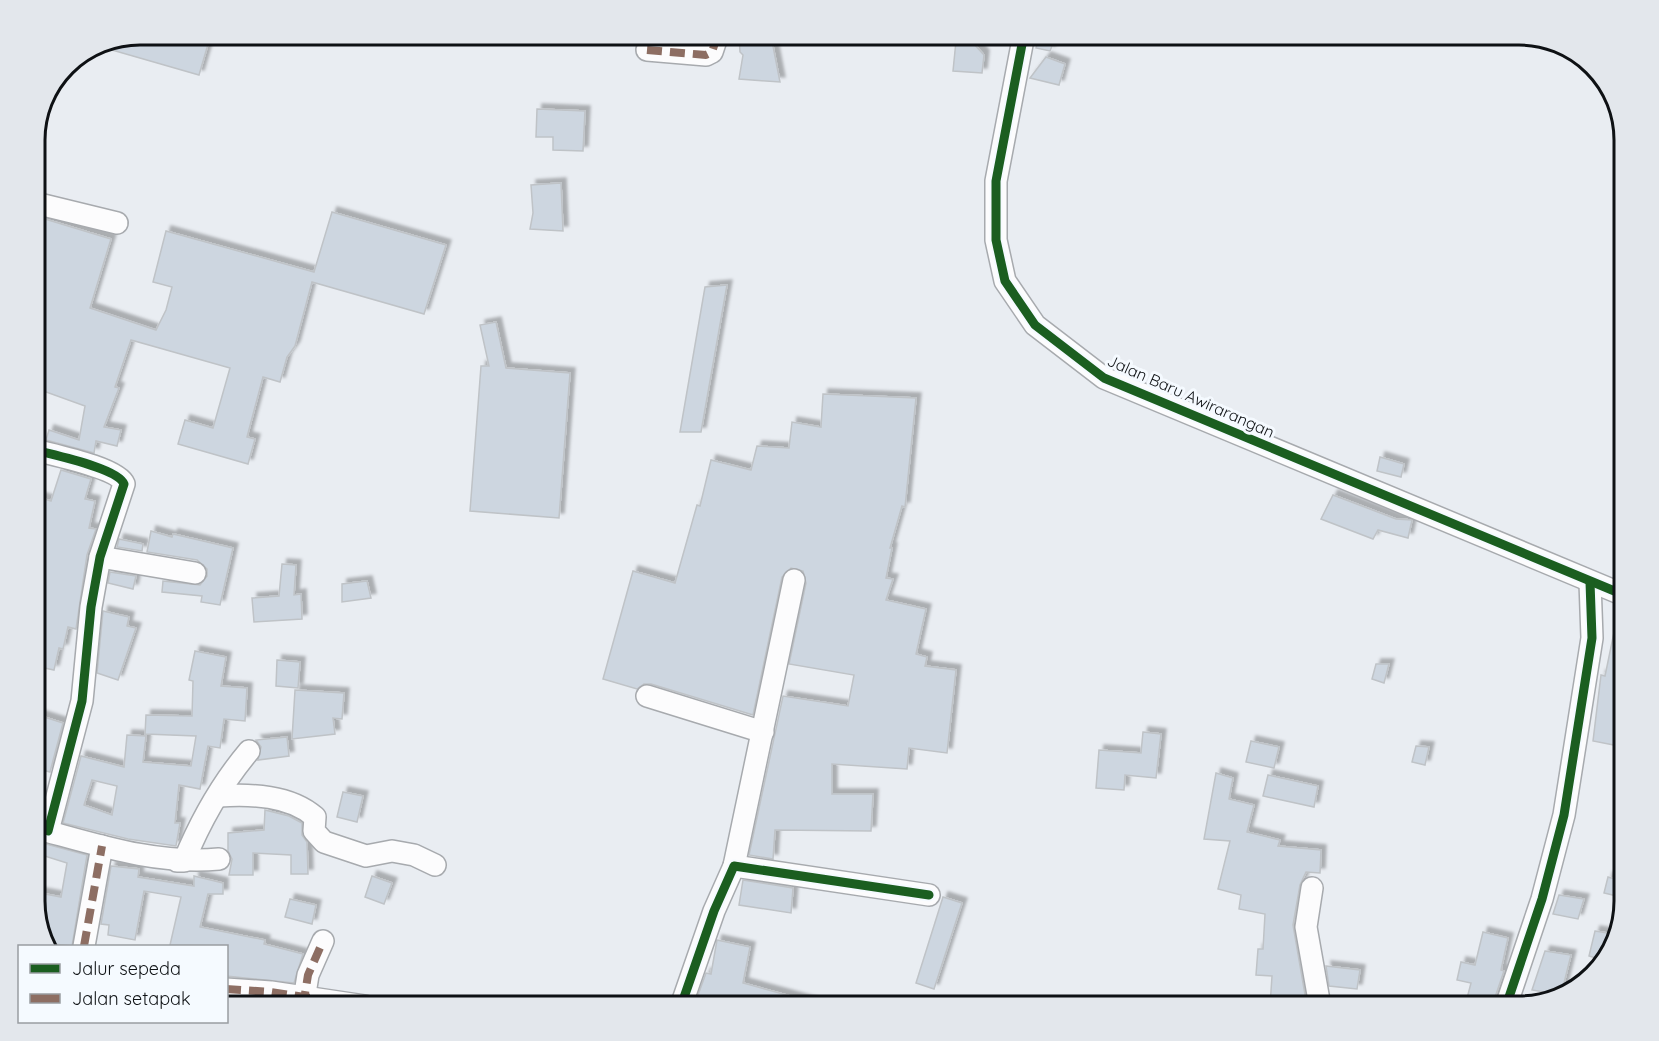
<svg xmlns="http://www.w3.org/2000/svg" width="1659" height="1041" font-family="Quicksand,sans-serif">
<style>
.building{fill:#cdd6e0;stroke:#bfc3c7;stroke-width:1.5;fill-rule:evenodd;filter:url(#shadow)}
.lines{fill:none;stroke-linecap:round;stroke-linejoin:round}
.minor-casing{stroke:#a7aaae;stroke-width:24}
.minor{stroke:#fcfcfd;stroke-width:21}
.quiet{stroke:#8d6e63;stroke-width:8;stroke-dasharray:15 8;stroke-linecap:butt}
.cycleway-casing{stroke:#f5faff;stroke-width:13}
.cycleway{stroke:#1b5e20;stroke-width:9}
.labels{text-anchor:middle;stroke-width:6;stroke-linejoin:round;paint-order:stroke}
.street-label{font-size:16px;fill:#0e1114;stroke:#f5faff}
.rim{fill:none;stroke:#0e1114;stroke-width:3}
</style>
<defs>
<filter id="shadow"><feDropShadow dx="5" dy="-5" stdDeviation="1.5" flood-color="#0004"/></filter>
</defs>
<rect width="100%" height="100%" fill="#e9edf2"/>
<g class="building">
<path d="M 140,34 L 211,34 L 199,75 L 105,48 L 107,41 Z"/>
<path d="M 1040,34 L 1057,34 L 1050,51 L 1036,48 Z"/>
<path d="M 739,36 L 772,41 L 780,82 L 739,79 L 743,55 L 740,52 Z"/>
<path d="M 956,41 L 973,43 L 984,55 L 982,73 L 953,71 Z"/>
<path d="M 1046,57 L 1065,64 L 1059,85 L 1030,78 Z"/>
<path d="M 537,109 L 585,111 L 583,151 L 553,150 L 553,137 L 536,137 Z"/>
<path d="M 561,183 L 563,231 L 530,229 L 533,213 L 531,185 Z"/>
<path d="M 332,212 L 446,245 L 424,314 L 312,282 L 295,346 L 287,357 L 280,382 L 263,377 L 247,437 L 255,439 L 248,464 L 178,444 L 185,420 L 213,428 L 230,368 L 131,340 L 115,387 L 119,388 L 104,427 L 121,430 L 117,446 L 96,441 L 94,453 L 46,440 L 49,430 L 79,440 L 85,406 L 35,388 L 35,216 L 111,239 L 90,308 L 156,330 L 166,310 L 172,287 L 153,282 L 166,231 L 314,272 Z"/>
<path d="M 727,285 L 701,432 L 680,432 L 705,287 Z"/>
<path d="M 496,322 L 506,368 L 570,373 L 559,518 L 470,511 L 481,366 L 489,366 L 480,325 Z"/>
<path d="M 823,394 L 916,398 L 905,507 L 902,506 L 890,548 L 892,548 L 886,578 L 893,579 L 886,600 L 926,609 L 916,654 L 927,657 L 925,666 L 956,670 L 947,753 L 909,748 L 907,769 L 832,764 L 832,794 L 873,794 L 871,831 L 775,830 L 773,859 L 749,855 L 783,696 L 848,706 L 854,675 L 789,664 L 806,583 L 803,571 L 791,568 L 782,577 L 753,715 L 651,684 L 644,684 L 637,689 L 603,679 L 633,571 L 675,583 L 697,505 L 700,506 L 711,460 L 751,470 L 757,446 L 789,448 L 792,422 L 821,427 Z"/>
<path d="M 1380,457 L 1404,464 L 1401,477 L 1377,471 Z"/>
<path d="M 61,470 L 91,479 L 85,499 L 95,501 L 89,528 L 96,529 L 87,555 L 76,629 L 68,627 L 63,649 L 59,648 L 54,670 L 35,666 L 35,630 L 44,593 L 38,591 L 42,576 L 35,574 L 35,496 L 51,501 Z"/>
<path d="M 1333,495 L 1396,519 L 1412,520 L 1408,538 L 1378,530 L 1373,539 L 1321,519 Z"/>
<path d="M 151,531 L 172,537 L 173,534 L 233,548 L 220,605 L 201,602 L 202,596 L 162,592 L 163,581 L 200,585 L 207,576 L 207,569 L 197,560 L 147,552 Z"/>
<path d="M 119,539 L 143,544 L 142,551 L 117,547 Z"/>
<path d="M 282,564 L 296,565 L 294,595 L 301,594 L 302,619 L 254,622 L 252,598 L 279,596 Z"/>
<path d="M 110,572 L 136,576 L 133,589 L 108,583 Z"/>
<path d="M 367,581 L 371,598 L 342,602 L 342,584 Z"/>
<path d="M 103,611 L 129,617 L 127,626 L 136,628 L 118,680 L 97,673 Z"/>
<path d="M 1618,613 L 1624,613 L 1624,747 L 1593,741 L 1601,675 L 1605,676 Z"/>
<path d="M 195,651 L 226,657 L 221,686 L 247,688 L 245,721 L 224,719 L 220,748 L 208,746 L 200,789 L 179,785 L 175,823 L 180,823 L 176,846 L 128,839 L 63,823 L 81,756 L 124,767 L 127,735 L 146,736 L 143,762 L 191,766 L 196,736 L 145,734 L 146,715 L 192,716 L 193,681 L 189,680 ZM 92,780 L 117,786 L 112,815 L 84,805 Z"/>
<path d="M 277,660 L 300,662 L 298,688 L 276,686 Z"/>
<path d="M 1376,664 L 1389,664 L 1384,683 L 1372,679 Z"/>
<path d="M 295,690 L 344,693 L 342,719 L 333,718 L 335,734 L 292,739 Z"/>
<path d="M 35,714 L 63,723 L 50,772 L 35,768 Z"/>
<path d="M 1143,732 L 1161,734 L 1156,778 L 1125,775 L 1124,790 L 1096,788 L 1099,750 L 1141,753 Z"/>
<path d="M 287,737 L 289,756 L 258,760 L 261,747 L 256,740 Z"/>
<path d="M 1251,741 L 1279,747 L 1274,768 L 1246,762 Z"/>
<path d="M 1416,746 L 1429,747 L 1425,765 L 1412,762 Z"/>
<path d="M 1216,773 L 1233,778 L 1229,799 L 1254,805 L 1247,832 L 1280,840 L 1278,846 L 1321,850 L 1320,873 L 1306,872 L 1300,885 L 1293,925 L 1307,1006 L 1270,1006 L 1272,976 L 1256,975 L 1258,949 L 1263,949 L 1265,914 L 1239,909 L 1241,895 L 1218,889 L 1230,841 L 1204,839 Z"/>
<path d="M 1268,775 L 1318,786 L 1314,807 L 1263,796 Z"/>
<path d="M 343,792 L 363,796 L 357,822 L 337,817 Z"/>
<path d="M 265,810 L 289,816 L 302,823 L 302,835 L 307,842 L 308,874 L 291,874 L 291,855 L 253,853 L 253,875 L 229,875 L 232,859 L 228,851 L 228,833 L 264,830 Z"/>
<path d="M 35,841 L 87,855 L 72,946 L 45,943 L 35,907 L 35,892 L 61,897 L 67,863 L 35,853 Z"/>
<path d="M 111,866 L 139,869 L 138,877 L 194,886 L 194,876 L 223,883 L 223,894 L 208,894 L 200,927 L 265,940 L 264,944 L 303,954 L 294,983 L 226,976 L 226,946 L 170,945 L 181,897 L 144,891 L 135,940 L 108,935 L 109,925 L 101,924 Z"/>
<path d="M 372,876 L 392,883 L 384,904 L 365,897 Z"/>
<path d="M 1608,877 L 1621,881 L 1617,896 L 1604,893 Z"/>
<path d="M 743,880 L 793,888 L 791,913 L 739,905 Z"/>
<path d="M 1559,895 L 1584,899 L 1578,919 L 1553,914 Z"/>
<path d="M 943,897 L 962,903 L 934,989 L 916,983 Z"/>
<path d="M 290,899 L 316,905 L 312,924 L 285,917 Z"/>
<path d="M 1595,931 L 1614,934 L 1606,961 L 1589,956 Z"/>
<path d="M 1483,932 L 1508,938 L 1501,970 L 1504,971 L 1492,1006 L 1465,1006 L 1471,983 L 1457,980 L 1461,962 L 1475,965 Z"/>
<path d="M 717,940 L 750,947 L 743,983 L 812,1002 L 811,1006 L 694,1006 L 706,973 L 711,974 Z"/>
<path d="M 1545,951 L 1571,955 L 1561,995 L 1532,990 Z"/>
<path d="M 1326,966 L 1360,970 L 1357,989 L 1329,986 Z"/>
</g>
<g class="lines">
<defs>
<g id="minor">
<path d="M 1024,34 L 996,181 L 996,240 L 1005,281 L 1035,325 L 1104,378 L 1624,595"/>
<path d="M 647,50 L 706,55 L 712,52 L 718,34"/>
<path d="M 35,203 L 117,223"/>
<path d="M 35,450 C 53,455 118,468 124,484 L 100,557 L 91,607 L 82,701 L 48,831"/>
<path d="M 100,557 L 195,573"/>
<path d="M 647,696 L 763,732"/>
<path d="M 219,796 C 251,794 290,795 315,817 L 314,831 L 324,842 L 366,856 L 392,851 L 414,855 L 435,865"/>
<path d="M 35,828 C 95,844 156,865 219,859"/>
<path d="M 177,861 L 184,861 C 200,822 222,783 249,751"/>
<path d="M 734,866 L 929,895"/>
<path d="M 1312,888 L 1306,927 L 1320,1006"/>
<path d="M 84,946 L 102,846"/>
<path d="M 226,989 L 271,992 L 365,1006"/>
<path d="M 303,1006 L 308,975 L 323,941"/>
<path d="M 681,1006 L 714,911 L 734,866 L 794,580"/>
<path d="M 1506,1006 L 1542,899 L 1564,815 L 1592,638 L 1590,582"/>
</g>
</defs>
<use href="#minor" class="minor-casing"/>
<use href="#minor" class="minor"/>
<g class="quiet">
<path d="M 647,50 L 706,55 L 712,52 L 718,34"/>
<path d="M 84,946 L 102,846"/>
<path d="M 226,989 L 271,992 L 365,1006"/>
<path d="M 303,1006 L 308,975 L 323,941"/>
</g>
<defs>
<g id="cycleway">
<path d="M 1024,34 L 996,181 L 996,240 L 1005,281 L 1035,325 L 1104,378 L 1624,595"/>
<path d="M 35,450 C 53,455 118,468 124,484 L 100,557 L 91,607 L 82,701 L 48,831"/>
<path d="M 681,1006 L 714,911 L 734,866 L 929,895"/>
<path d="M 1506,1006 L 1542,899 L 1564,815 L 1592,638 L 1590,582"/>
</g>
</defs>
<use href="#cycleway" class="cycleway-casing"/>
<use href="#cycleway" class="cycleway"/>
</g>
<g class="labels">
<g class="street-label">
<text transform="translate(1191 396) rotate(24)" y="6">Jalan Baru Awirarangan</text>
</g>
</g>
<path d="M0 0H1659V1041H0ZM140 45H1519A95 95 0 0 1 1614 140V901A95 95 0 0 1 1519 996H140A95 95 0 0 1 45 901V140A95 95 0 0 1 140 45Z" fill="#e3e7ec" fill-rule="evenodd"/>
<path class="rim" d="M140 45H1519A95 95 0 0 1 1614 140V901A95 95 0 0 1 1519 996H140A95 95 0 0 1 45 901V140A95 95 0 0 1 140 45Z"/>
<rect x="18" y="945" width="210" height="78" fill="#f5faff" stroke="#999da1" stroke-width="1.5"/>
<rect x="30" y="964" width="30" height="9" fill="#1b5e20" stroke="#999da1" stroke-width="1.5"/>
<text x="72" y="975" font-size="18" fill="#0e1114">Jalur sepeda</text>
<rect x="30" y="994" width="30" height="9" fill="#8d6e63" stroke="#999da1" stroke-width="1.5"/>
<text x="72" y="1005" font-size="18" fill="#0e1114">Jalan setapak</text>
</svg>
